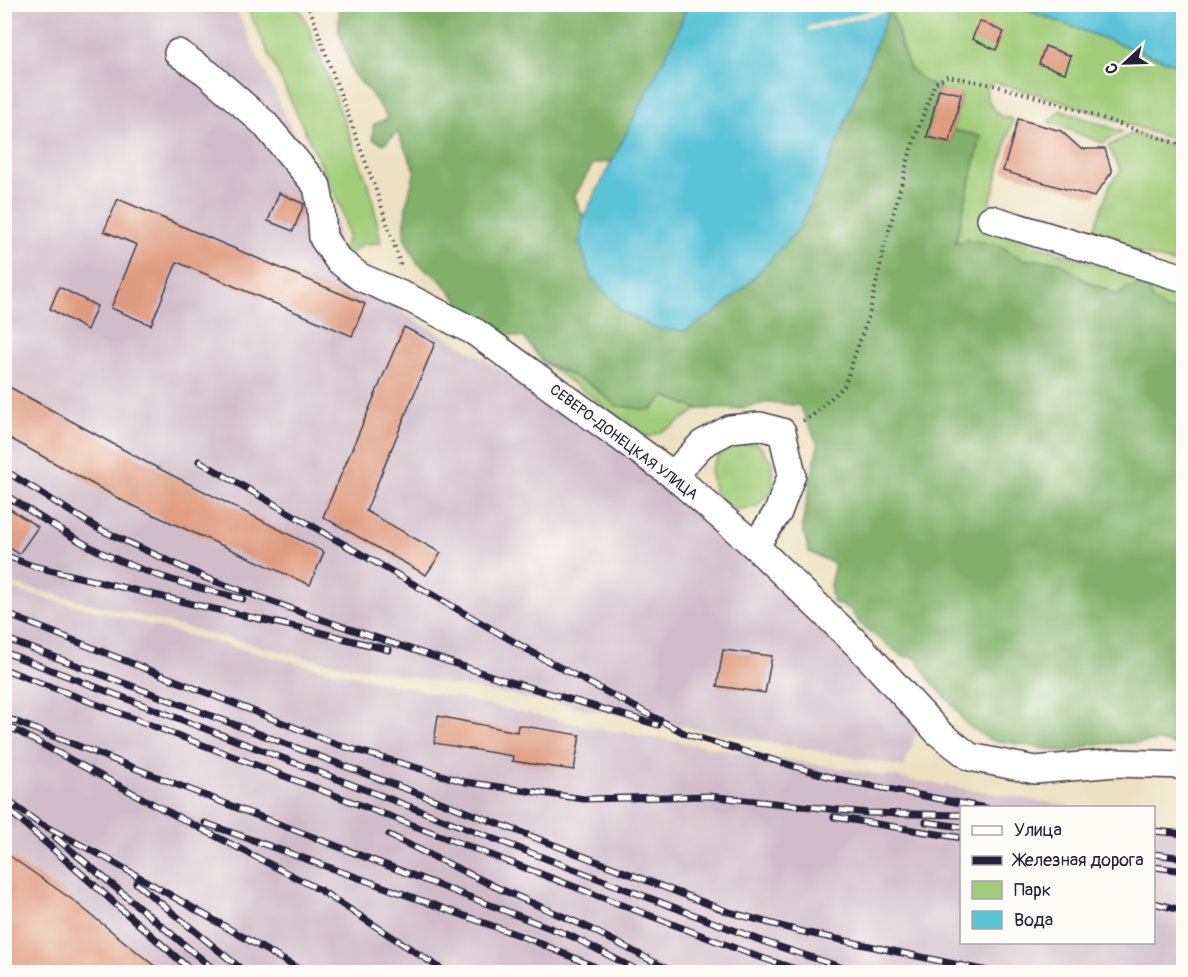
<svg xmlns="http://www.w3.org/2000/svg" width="1188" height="977" font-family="Pangolin,sans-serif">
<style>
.industrial{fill:#d1bdc9}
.green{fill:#a2cc79;stroke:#62775a;stroke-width:1.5}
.forest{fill:#81b069;stroke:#526952;stroke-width:1.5}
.water{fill:#5ac3d7;stroke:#3e7289;stroke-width:1.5}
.pier{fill:#ede1c1}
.building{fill:#df9b7f}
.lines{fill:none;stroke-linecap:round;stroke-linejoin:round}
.minor-casing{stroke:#403f4f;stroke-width:30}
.path{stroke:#403f4f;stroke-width:4;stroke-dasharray:1.5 4.5;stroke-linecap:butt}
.minor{stroke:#fff;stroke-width:27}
.rail-casing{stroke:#22223b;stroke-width:7}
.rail{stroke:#fdfcf7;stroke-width:4.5;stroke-dasharray:14;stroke-linecap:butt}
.labels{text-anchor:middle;stroke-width:4.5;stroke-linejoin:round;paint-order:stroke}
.street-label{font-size:15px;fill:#22223b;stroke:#fdfcf7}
</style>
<rect width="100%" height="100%" fill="#fdfcf7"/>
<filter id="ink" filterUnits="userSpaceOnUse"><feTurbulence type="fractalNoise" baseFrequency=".0167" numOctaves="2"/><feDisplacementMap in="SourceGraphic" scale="12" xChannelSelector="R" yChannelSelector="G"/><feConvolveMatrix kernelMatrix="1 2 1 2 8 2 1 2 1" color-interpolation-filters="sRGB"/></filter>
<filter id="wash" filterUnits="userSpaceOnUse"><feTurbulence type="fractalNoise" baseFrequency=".008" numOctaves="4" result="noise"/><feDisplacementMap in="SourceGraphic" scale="24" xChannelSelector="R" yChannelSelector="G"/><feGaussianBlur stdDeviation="1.35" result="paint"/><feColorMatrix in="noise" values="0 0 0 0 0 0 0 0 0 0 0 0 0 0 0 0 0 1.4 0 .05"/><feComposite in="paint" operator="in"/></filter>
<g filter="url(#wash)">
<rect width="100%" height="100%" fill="#ede1c1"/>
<g class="industrial">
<path d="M 5,5 L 234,5 L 336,224 L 343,280 L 459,344 L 673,475 L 929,697 L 904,767 L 307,658 L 5,582 Z"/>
<path d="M 4,587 L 308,666 L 590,727 L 1077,807 L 962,808 L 962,942 L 1154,942 L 1154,820 L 1183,825 L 1183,972 L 5,972 Z"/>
</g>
<g class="green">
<path d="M 246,5 L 296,5 L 305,18 L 371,192 L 381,243 L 362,244 L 351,253 L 343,250 L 348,237 L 342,210 Z"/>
<path d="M 886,5 L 1013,5 L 1183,67 L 1183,143 L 1058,100 L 994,82 L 986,88 L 988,100 L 998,115 L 1013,119 L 983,228 L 1183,292 L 1183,307 L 1168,312 L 1152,299 L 1119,295 L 1084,280 L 1060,262 L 1021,259 L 999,245 L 955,245 L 981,137 L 953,130 L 961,95 C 944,91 923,86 911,70 C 903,58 901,39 896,26 C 894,18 890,11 886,5 Z"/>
<path d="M 1061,110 L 1122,132 L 1102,143 L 1049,122 Z"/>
<path d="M 1133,133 L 1183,149 L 1183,266 L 1091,238 L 1111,182 L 1121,171 L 1108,146 Z"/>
<path d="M 542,361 L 591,385 L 616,406 L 665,396 L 698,409 L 671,427 L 649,437 L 622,419 Z"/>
<path d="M 740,444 L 758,444 L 772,462 L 773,489 L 756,507 L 734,510 L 715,495 L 710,470 L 721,451 Z"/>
</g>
<path class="forest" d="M 339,5 L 703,5 L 614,161 L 593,164 L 575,196 L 579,210 L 592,224 L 886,5 L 896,24 L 901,47 L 911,70 L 924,81 L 939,89 L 927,137 L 950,142 L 953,130 L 981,136 L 955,244 L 966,239 L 999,245 L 1022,259 L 1060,262 L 1084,280 L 1118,295 L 1128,287 L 1148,286 L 1152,299 L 1167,311 L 1183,307 L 1183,748 L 1160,741 L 1138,743 L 1092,744 L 1069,753 L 1013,743 L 990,740 L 966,724 L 955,708 L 928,678 L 916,658 L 902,656 L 860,624 L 850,609 L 832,602 L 830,584 L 835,564 L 809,552 L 802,526 L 818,445 L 800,406 L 770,402 L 737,409 L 698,409 L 665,396 L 651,410 L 616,406 L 591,385 L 542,361 L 524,338 L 485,330 L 438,278 L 417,263 L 404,237 L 406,206 L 415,170 L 397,132 L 384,144 L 373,139 L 373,125 L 388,118 L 369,91 L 353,74 L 339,31 Z"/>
<g class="water">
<path d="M 687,5 L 891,5 L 827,168 L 799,228 L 750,282 L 716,312 L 686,331 L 654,328 L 622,311 L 591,277 L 580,244 L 583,218 L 677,33 Z"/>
<path d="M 1013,5 L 1183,5 L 1183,67 Z"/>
</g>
<path class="pier" d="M 894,5 L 892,10 L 808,31 L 808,27 Z"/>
<g id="blocks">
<g class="building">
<path d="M 980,21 L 1004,32 L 996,50 L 972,39 Z"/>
<path d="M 1045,46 L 1071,56 L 1065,73 L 1039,64 Z"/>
<path d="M 939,89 L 961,94 L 950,142 L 927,137 Z"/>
<path d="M 1018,119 L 1061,131 L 1081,149 L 1105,149 L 1112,172 L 1094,197 L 1003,171 Z"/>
<path d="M 279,193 L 304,204 L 293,231 L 268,221 Z"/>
<path d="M 118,199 L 365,304 L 352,336 L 177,262 L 151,325 L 111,308 L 137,245 L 104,231 Z"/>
<path d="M 59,287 L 97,306 L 87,330 L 50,309 Z"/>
<path d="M 404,327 L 435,343 L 366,511 L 441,553 L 426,575 L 323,517 Z"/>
<path d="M 4,384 L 146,462 L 324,552 L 310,585 L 125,502 L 4,435 Z"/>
<path d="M 4,505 L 38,527 L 19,554 L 4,544 Z"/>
<path d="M 723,650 L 772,656 L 765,693 L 717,686 Z"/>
<path d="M 438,716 L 517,732 L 518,725 L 580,735 L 574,770 L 512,761 L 513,756 L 434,743 Z"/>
<path d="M 4,852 L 74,901 L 162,972 L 4,972 Z"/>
</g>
</g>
</g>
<g filter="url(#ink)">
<use href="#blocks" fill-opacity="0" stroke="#403f4f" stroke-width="1.5"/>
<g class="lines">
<defs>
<g id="minor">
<path d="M 178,53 L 207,73 L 264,123 L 317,186 L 321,209 L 323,238 L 338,260 L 360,277 L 411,299 L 475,332 L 673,475 L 755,546 L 860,647 L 939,733 L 970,757 L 1035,770 L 1116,763 L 1184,765"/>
<path d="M 991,219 L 1184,278"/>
<path d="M 673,475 L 702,444 L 730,429 L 760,426 L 782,432 L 792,474 L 778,512 L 755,546"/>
</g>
</defs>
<use href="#minor" class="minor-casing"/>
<g class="path">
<path d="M 306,4 L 311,12 L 329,63 L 377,193 L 402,269"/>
<path d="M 803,421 L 812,416 L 844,386 L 869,315 L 887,237 L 911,149 L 935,83 L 947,76 L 993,85 L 1052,101 L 1184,146"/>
</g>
<use href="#minor" class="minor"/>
<defs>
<g id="rail">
<path d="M 199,461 L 544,659 L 686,734 L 837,779 L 986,808"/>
<path d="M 4,470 L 97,528 L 206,578 L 323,620 L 501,679 L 658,725"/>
<path d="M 4,494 C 30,511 56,528 83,543 C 132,570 188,586 243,599"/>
<path d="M 4,555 L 33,566 L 205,607 L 318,632 L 389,650"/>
<path d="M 4,613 L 339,745 L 465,782 L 584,799 L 708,796 L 867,813 L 962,815"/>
<path d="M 4,638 L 515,830 L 729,912 L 799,931 L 992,972"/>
<path d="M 4,652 L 765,942 L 856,972"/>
<path d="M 4,669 L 753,955 L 805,972"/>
<path d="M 4,717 L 237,808 L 571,936 L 641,972"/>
<path d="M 4,724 L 157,806 L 320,890 L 446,972"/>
<path d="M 4,798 L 37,822 L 106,858 L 304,972"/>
<path d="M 11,812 L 193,972"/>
<path d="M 834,817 L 962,838"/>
<path d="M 926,822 L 962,827"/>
<path d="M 205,823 L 532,940 L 607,972"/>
<path d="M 1154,831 L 1184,834"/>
<path d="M 389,835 L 498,888 L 587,927 L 673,972"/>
<path d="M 55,837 L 217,972"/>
<path d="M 1154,854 L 1184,858"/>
<path d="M 1154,867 L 1184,871"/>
<path d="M 136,883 L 245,972"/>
<path d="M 1154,903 L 1184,911"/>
</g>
</defs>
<use href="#rail" class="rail-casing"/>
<use href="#rail" class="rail"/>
</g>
</g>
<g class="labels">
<g class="street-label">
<text transform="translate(624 442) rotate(37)" y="5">СЕВЕРО-ДОНЕЦКАЯ УЛИЦА</text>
</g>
</g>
<rect width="1188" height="977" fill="none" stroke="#fdfcf7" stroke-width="24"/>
<rect x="960" y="806" width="195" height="138" fill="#fdfcf7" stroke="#a5a5ac" stroke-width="1.5"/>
<rect x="972" y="826" width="30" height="9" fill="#ffffff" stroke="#a5a5ac" stroke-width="1.5"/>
<text x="1014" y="836" font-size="18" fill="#22223b">Улица</text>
<rect x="972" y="856" width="30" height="9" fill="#22223b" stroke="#a5a5ac" stroke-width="1.5"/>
<text x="1014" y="866" font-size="18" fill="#22223b">Железная дорога</text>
<rect x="972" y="881" width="30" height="18" fill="#a2cc79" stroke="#a5a5ac" stroke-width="1.5"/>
<text x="1014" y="896" font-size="18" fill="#22223b">Парк</text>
<rect x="972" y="911" width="30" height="18" fill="#5ac3d7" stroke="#a5a5ac" stroke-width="1.5"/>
<text x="1014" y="926" font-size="18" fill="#22223b">Вода</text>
<g transform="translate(1125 63) rotate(248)" stroke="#fdfcf7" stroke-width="4.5" paint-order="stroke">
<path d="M0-4.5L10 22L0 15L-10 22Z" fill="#22223b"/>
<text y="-9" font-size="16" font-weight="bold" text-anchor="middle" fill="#22223b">С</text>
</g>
</svg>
